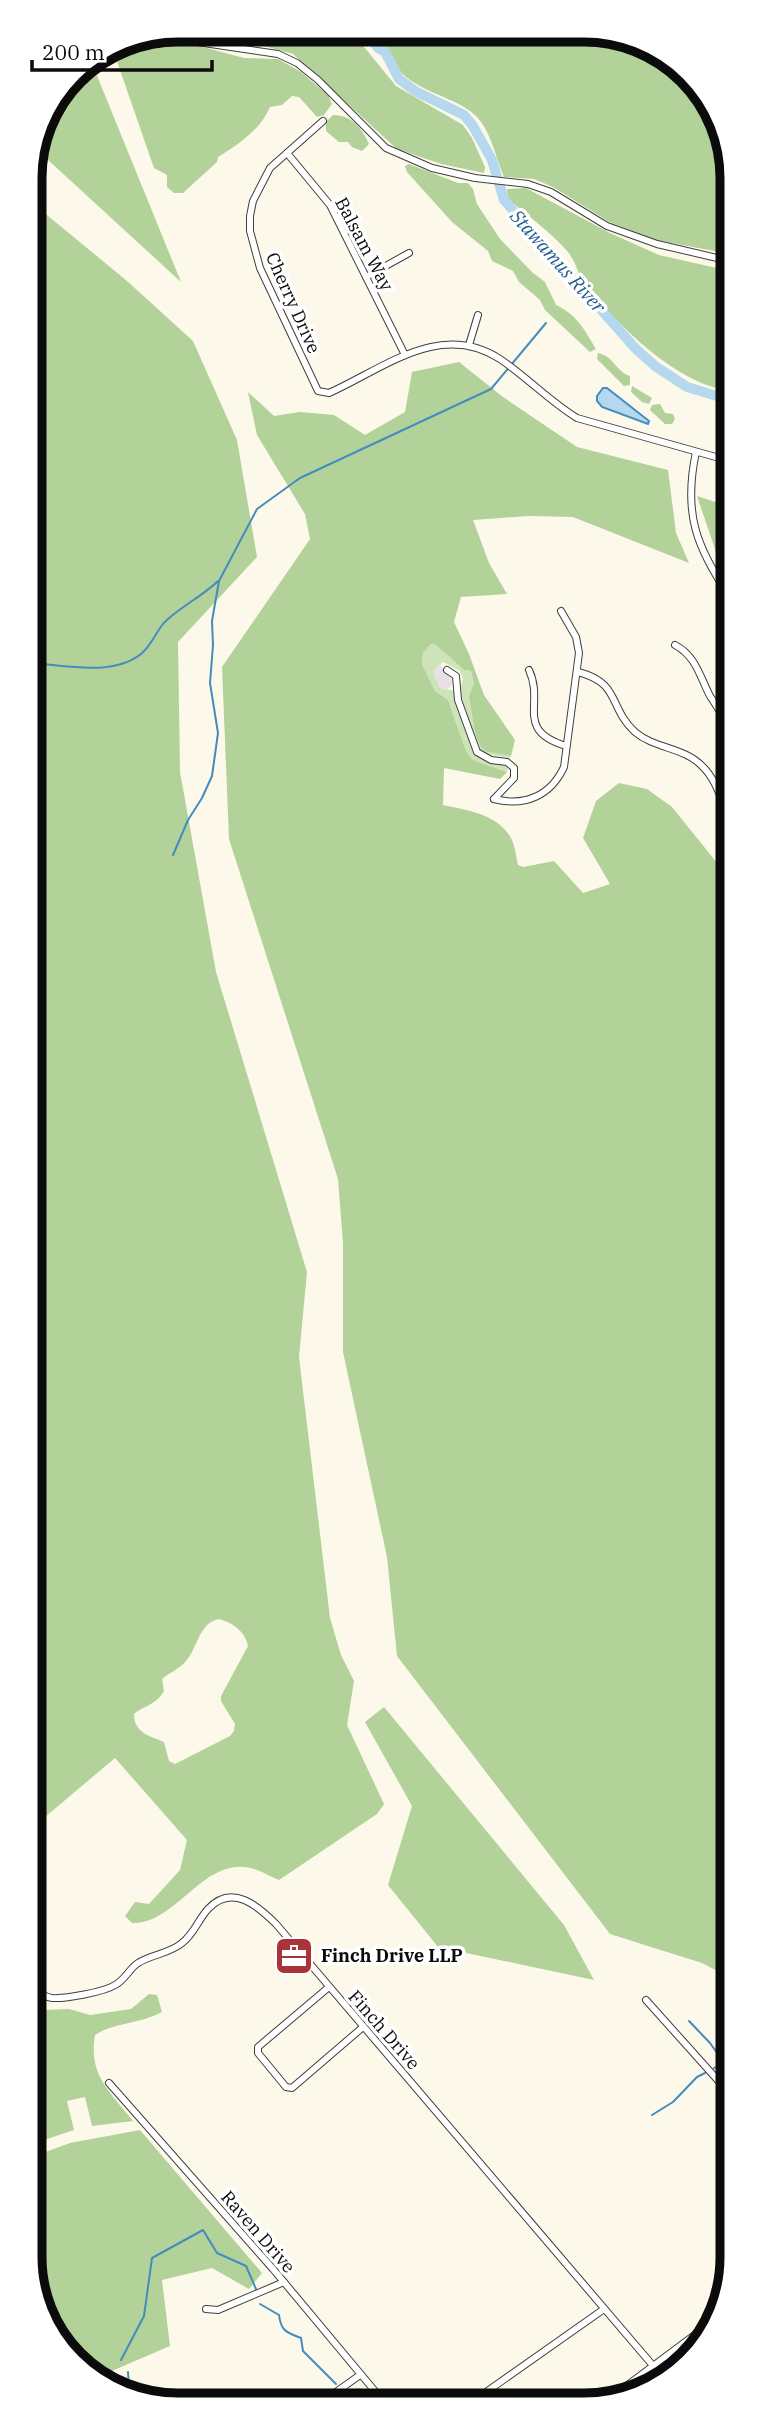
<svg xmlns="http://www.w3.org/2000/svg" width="762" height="2435" font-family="'IBM Plex Serif',serif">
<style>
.industrial{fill:#e8dfe9}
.green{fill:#cee3b8}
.forest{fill:#b2d29a;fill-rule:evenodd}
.water{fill:#b5d8ee;stroke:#448cbd;stroke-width:2}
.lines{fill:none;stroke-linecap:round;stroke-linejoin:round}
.stream{stroke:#448cbd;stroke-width:2}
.river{stroke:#b5d8ee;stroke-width:10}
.minor-casing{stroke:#3e3e3e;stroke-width:8}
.minor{stroke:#fff;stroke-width:6}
.labels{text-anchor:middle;stroke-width:7;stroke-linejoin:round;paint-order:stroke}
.street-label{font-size:18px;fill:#0b0b0b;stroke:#fff}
.poi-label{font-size:18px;font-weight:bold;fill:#0b0b0b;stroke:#fff;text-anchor:start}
.water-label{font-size:19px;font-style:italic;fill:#235e8d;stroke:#fff}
.rim{fill:none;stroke:#0b0b0b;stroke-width:9}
</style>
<rect width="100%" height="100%" fill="#fdf9ea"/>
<path class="industrial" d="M 440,665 L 452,680 L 452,685 L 448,689 L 440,688 L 435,677 L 434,670 Z"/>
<path class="green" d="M 431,644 L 436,645 L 464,670 L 471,671 L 474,684 L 473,690 L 487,752 L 511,756 L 510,758 L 484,754 L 478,748 L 459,694 L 463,679 L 460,671 L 443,662 L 434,670 L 435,677 L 440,688 L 455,691 L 474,753 L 489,763 L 508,766 L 507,772 L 473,760 L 466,751 L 448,700 L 435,691 L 422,664 L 423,653 Z"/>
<g class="forest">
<path d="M 196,30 L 351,31 L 396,86 L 463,125 L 472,138 L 485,167 L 484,173 L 441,164 L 397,149 L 293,54 L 216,33 Z"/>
<path d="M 376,31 L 614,33 L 689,73 L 729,149 L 730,254 L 656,240 L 611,223 L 553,187 L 534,179 L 504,177 C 496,158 491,132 477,117 C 461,100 427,94 406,77 C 397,70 383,42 376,31 Z"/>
<path d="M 154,34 L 244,58 L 278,59 L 301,72 L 328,95 L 332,104 L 324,115 L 317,117 L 299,97 L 292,96 L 282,105 L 270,107 C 261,129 238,145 218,157 L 217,162 L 183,193 L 174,193 L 167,187 L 167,175 L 154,168 L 112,47 L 121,41 Z"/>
<path d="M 91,61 L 181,282 L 35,148 L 41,121 L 73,73 Z"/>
<path d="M 333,115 C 350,114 363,129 369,144 L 362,151 L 352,147 L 348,142 L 339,142 L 326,131 L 326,122 Z"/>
<path d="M 409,164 L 458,183 L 468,183 L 473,189 L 477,204 L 500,239 L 533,273 L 545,282 L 556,305 C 576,314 585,330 596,349 L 590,352 L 545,310 L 540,300 L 519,282 L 513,271 L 492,261 L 488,251 L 452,222 L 407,172 L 405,166 Z"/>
<path d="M 526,188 L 610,233 L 659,255 L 730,271 L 730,391 C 677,384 618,326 586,285 C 578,275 576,262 568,252 C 551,232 528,216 508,199 L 507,189 Z"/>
<path d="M 30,201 L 127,281 L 193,341 L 237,440 L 257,557 L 178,642 L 180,772 L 216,972 L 307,1272 L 299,1357 L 330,1618 L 341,1655 L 354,1681 L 347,1725 L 384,1804 L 377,1814 L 279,1880 C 271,1877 262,1871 254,1869 C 205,1853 178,1924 132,1923 L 125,1916 L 135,1902 L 149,1904 L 180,1870 L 187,1840 L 115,1758 L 32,1828 L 31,607 L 35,594 L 31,588 ZM 219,1619 C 233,1623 245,1631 248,1646 L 221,1696 L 221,1701 L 235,1724 L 234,1731 L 230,1736 L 175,1764 L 169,1761 L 164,1742 C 150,1736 134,1733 134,1714 C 145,1705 156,1705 164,1691 L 162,1679 C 169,1673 179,1669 185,1662 C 198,1649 198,1623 219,1619 Z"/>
<path d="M 598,353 C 614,356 615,371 630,376 L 630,385 L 624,386 L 597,359 Z"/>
<path d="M 459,362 L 503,397 L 577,447 L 668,470 L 676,533 L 689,563 L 573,517 L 528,516 L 473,520 L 489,563 L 507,594 L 461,597 L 454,622 L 469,654 L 484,695 L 515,740 L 511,756 L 487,752 L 481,747 L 475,732 L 469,696 L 474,684 L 471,671 L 464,670 L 436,645 L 431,644 L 423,653 L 422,664 L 435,691 L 448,700 L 466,751 L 473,760 L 507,772 L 500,779 L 444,768 L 443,805 C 466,810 498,814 511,838 C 515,846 516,856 518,865 L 523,867 L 554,861 L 583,893 L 610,884 L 583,838 L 596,801 L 619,783 L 647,789 L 672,807 L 730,879 L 731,1057 L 729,1059 L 731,1064 L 732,1979 L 702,1963 L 610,1934 L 397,1656 L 387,1557 L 343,1352 L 343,1243 L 338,1179 L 229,839 L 222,667 L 310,539 L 305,514 L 257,435 L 248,392 L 274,416 L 300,412 L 334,415 L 365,435 L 405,412 L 412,372 Z"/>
<path d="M 632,386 L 652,398 L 649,404 L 642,402 L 631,392 Z"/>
<path d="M 660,404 L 665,413 L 673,414 L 675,419 L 672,424 L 665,424 L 650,410 L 652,405 Z"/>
<path d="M 697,496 L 730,507 L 730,575 L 718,558 Z"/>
<path d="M 384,1707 L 564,1925 L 594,1980 L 438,1947 L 388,1885 L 412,1806 L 365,1722 Z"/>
<path d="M 149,1994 L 157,1995 L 162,2012 C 140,2024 115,2022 95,2035 C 88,2075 110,2092 133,2121 L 92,2126 L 85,2097 L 67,2101 L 74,2130 L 32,2144 L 32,2063 L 36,2049 L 32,2045 L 32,2003 L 45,2010 L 69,2009 L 90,2015 L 131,2009 Z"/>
<path d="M 140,2130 L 262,2273 L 249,2289 L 212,2268 L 162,2280 L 170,2346 L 100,2376 L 73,2362 L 33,2286 L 32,2157 L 70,2143 Z"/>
<path d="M 357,2388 L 363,2389 L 375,2402 L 339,2402 Z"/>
</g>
<path class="water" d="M 603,388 L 607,388 L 649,421 L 648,424 L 602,407 L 597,401 L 597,396 Z"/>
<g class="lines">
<g class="stream">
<path d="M 31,663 C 64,665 112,677 141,654 C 151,646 155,634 163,624 C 175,610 203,596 218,581"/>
<path d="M 173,855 L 188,820 L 202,798 L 212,776 L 218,733 L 210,683 L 213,645 L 212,621 L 219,581 L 257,509 L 300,478 L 491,389 L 546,323"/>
<path d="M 689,2021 L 710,2043 L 732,2074"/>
<path d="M 714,2068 L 723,2065"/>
<path d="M 652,2115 L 673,2102 L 697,2077 L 705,2073"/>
<path d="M 260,2304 L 279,2315 C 281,2331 286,2332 301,2338 L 303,2351 L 336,2384"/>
<path d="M 121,2360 L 144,2316 L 152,2258 L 203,2230 L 217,2253 L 246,2266 L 256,2289"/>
<path d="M 124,2389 L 129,2387 L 128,2372"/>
</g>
<path class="river" d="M 365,31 L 378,48 L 385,52 L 399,79 L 415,91 L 464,115 L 473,126 L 492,160 L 504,200 L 635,348 L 655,366 L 687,387 L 730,400"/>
<defs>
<g id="minor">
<path d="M 165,32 L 197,42 L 278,54 L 297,63 L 318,80 L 386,148 L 432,168 L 475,178 L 528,184 L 551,192 L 607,226 L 657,244 L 730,261"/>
<path d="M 323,121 L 270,168 L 253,201 L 250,216 L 250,231 L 260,268 L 318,391 L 329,393 C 383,369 440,320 500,359 C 527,377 549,401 577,418 L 730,461"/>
<path d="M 287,153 L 330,205 L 405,355"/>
<path d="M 366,277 L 409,253"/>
<path d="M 469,345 L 478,315"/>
<path d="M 696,452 C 683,513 696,547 730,597"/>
<path d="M 675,645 C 696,656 700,677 710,696 C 716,706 723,716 730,725"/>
<path d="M 447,670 L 456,676 L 458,700 L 477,752 L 491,760 L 507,762 L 514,768 L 514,778 L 494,799"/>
<path d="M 529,670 C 545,704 514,730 566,746"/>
<path d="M 578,672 C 621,683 608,707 635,732 C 655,749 684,747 702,766 C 717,780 721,801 730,819"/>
<path d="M 494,799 C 526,807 551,795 564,767 L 579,653 L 576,637 L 561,611"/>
<path d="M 329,1987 L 258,2047 L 258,2053 L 286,2087 L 292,2088 L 363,2027"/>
<path d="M 33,1988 C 39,1993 45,1997 52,1998 C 65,1999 104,1992 115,1985 C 125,1980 129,1969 138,1963 C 152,1954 169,1954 182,1943 C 194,1934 198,1920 208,1909 C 232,1883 258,1906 276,1924 L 661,2375"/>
<path d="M 646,2000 L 732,2096"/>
<path d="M 109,2083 L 273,2269 L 384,2402"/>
<path d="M 206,2309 L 218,2310 L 284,2282"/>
<path d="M 322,2402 L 360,2375"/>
<path d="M 472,2402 L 604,2309"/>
<path d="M 605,2402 L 708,2325"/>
</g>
</defs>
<use href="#minor" class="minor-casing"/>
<use href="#minor" class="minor"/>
</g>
<defs>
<symbol id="office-square" viewBox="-11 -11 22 22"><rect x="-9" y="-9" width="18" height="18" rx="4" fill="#aa3338" stroke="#fff"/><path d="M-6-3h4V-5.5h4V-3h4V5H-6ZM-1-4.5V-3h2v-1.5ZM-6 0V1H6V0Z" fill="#fff"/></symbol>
</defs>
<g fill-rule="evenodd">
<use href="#office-square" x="272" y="1934" width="44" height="44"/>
</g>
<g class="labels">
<g class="street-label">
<text transform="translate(364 244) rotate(62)" y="6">Balsam Way</text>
<text transform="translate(293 303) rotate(66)" y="6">Cherry Drive</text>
<text transform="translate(384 2030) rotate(49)" y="6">Finch Drive</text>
<text transform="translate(258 2232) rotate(49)" y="6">Raven Drive</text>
</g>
<g class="poi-label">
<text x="321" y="1962">Finch Drive LLP</text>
</g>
<g class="water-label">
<text transform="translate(558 261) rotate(48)" y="7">Stawamus River</text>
</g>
</g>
<path d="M0 0H762V2435H0ZM178 42H584A136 136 0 0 1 720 178V2257A136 136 0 0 1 584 2393H178A136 136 0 0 1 42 2257V178A136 136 0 0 1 178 42Z" fill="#fff" fill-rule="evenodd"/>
<path class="rim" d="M178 42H584A136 136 0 0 1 720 178V2257A136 136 0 0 1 584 2393H178A136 136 0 0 1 42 2257V178A136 136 0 0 1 178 42Z"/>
<path d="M32 60v10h180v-10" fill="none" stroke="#0b0b0b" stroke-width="3.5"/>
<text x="42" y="60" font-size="21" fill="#0b0b0b" stroke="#ffffff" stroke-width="5" paint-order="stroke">200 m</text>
</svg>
